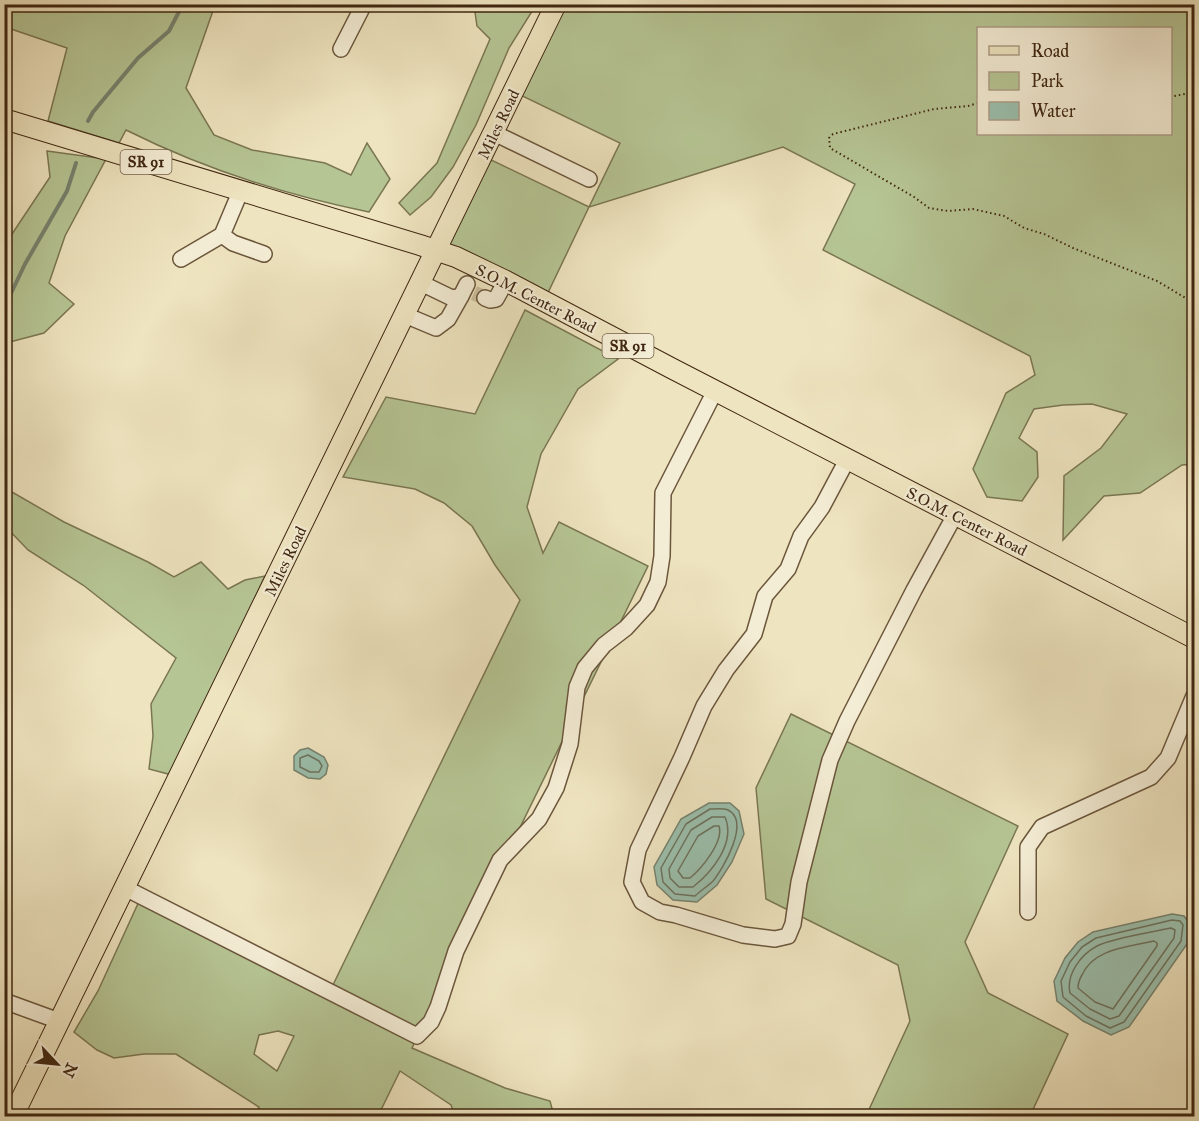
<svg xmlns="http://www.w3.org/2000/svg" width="1199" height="1121" font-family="'IM FELL Great Primer',serif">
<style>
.green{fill:#b6c594;stroke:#7a7652;stroke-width:1.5;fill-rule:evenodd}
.water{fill:#9bbfac;stroke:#76826e;stroke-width:1.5}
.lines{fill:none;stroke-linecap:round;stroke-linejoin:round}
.shore{stroke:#6d725e;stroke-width:1.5}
.stream{stroke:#76826e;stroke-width:4}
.minor-tunnel{stroke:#cbbe9c;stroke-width:15;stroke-dasharray:15 8;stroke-linecap:butt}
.minor-casing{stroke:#6b563c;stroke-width:18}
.major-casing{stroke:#3f2611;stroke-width:22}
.path{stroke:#3f2611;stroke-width:2;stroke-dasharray:1.5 3;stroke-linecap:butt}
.minor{stroke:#f4edd5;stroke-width:15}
.major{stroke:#eee4bf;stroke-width:20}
.labels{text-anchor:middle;stroke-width:4.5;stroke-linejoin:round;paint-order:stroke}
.shield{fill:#f4edd5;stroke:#75624c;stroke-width:1.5}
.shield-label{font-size:15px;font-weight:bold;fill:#3f2611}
.street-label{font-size:16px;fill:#3f2611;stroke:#f4edd5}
</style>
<rect width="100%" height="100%" fill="#eee4bf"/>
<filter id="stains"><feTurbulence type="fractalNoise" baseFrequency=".00333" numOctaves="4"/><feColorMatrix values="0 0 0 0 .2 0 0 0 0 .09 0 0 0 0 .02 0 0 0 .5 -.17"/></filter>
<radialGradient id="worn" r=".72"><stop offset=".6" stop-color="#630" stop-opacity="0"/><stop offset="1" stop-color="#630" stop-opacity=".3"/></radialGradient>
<g class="green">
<path d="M 5,4 L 215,5 L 186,88 L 214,135 L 252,150 L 325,163 L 351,175 L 367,143 L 390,179 L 369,212 C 285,195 202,168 126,130 L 119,143 L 48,121 L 67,48 L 5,27 Z"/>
<path d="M 474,5 L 536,5 L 509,48 L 476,125 L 453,167 L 431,197 L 410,215 L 399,203 L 437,163 L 490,39 L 477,26 Z"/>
<path d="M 556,5 L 1194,5 L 1194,464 L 1182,465 L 1140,493 L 1104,496 L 1063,540 L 1064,476 L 1101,448 L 1127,414 L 1092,404 L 1063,405 L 1034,409 L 1019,438 L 1037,452 L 1038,477 L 1022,501 L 987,497 L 973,469 L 1006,393 L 1035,375 L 1030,356 L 823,250 L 855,184 L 783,147 L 589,207 L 544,301 L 437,250 L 483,156 L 589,207 L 620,143 L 514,92 ZM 978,28 L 1170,28 L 1170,134 L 978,134 Z"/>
<path d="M 47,151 L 106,159 L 65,236 L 49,283 L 74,304 L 44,333 L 10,342 L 5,337 L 4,246 L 50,177 Z"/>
<path d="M 525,310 L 618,359 L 578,389 L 541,454 L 527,507 L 543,553 L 559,522 L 648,566 L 412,1048 L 505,1088 L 550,1101 L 554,1116 L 455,1116 L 451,1105 L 400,1071 L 378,1116 L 255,1116 L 259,1107 L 176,1054 L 144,1054 L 114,1058 L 97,1050 L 74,1032 L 98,991 L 141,897 L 330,991 L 520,600 L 495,565 L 472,526 L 444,503 L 415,489 L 343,477 L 386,397 L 475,414 ZM 278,1031 L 294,1036 L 277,1071 L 254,1054 L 259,1035 Z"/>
<path d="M 5,488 L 64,522 L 148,562 L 174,577 L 201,562 L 228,589 L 245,580 L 265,576 L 172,775 L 149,769 L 153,736 L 151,704 L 176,658 L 83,585 L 28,550 L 5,526 Z"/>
<path d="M 791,714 L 1018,826 L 965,942 L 988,993 L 1068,1034 L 1030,1116 L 866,1116 L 910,1021 L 898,965 L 766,899 L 756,788 Z"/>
</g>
<g class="water">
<path d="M 308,748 L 324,757 L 328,765 L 326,774 L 320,779 L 308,778 L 294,770 L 294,756 L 300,750 Z"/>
<path d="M 709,803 L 730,803 L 739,811 L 744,834 L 732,862 L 717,885 L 697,902 L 673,900 L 657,885 L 654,867 L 681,819 Z"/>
<path d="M 1172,914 L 1184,916 L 1190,924 L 1187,944 L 1129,1027 L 1111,1035 L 1083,1021 L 1057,1001 L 1054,981 L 1065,958 L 1078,942 L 1093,932 Z"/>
</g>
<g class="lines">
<g class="shore">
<path d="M 308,755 L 319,761 L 322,766 L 319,772 L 310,772 L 300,767 L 300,758 Z"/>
<path d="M 710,809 C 715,809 724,808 728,810 C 751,821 723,869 713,881 C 708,886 700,891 695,896 L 675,894 L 663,882 L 661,868 L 686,824 Z"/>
<path d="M 712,817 L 725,817 C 736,843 712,872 693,887 L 679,887 L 670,878 L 669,869 L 691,830 Z"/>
<path d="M 714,826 L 719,826 C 724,842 701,869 690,878 L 683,878 L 678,871 L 698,836 Z"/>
<path d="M 1172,920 L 1180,921 L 1183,925 L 1181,941 L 1124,1022 L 1110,1028 L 1086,1016 L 1063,997 L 1061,981 L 1070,962 L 1082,947 L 1096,938 Z"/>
<path d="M 1171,928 L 1175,930 L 1174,938 L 1119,1016 L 1110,1019 L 1090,1009 L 1070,993 C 1066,975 1080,955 1097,946 C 1112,938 1153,932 1171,928 Z"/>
<path d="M 1154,941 L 1157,943 L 1157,946 L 1113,1009 L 1095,1002 L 1078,988 C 1078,983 1079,980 1082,975 C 1094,948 1129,947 1154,941 Z"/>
</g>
<g class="stream">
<path d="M 88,121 L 93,112 L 138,58 L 169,31 L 183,4"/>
<path d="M 4,308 L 25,264 L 67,191 L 76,163"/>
</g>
<path class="minor-tunnel" d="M 474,293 L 485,298"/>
<defs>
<g id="minor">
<path d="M 341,49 L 364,4"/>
<path d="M 494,133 L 589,179"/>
<path d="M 222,235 L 233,243 L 264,254"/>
<path d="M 181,259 L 222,235 L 241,190"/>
<path d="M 421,283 L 452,298 L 461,296 L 467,284"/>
<path d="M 485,298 L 490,300 L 496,299 L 506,281"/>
<path d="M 405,315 L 436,328 L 448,319 L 461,296"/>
<path d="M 847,460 L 822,507 L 801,536 L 788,569 L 765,596 L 754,634 L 726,670 L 704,706 L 682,757 L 638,850 L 632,882 L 642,902 L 660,912 L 676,915 L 743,935 L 775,939 L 788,936 L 793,924 L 799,882 L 830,760 L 847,721 L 914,590 L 955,515"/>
<path d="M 125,888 L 417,1036 L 431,1022 L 438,1007 L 456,951 L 500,860 L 539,819 L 556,788 L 570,744 L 577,687 L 585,668 L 604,645 L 626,628 L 647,605 L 658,582 L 662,556 L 663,493 L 715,391"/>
<path d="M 1028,912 L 1028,847 L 1042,827 L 1151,777 L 1168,758 L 1194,696"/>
<path d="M 4,1001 L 59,1021"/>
</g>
<g id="major">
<path d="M 4,119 L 420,245 L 456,257 L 506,281 L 673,369 L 1194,638"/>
<path d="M 13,1116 L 556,4"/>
</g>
</defs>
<use href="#minor" class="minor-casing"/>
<use href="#major" class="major-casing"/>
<g class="path">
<path d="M 1170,97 L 1194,92"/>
<path d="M 978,103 L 968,106 L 934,109 L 833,134 L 829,138 L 830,148 L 914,197 L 929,208 L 948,211 L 973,209 L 1004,216 L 1024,228 L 1044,234 L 1073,248 L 1157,281 L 1194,303"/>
</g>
<use href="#minor" class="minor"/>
<use href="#major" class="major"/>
</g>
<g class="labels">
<g class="shield">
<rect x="120.5" y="150" width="51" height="24" rx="4.5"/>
<rect x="602.5" y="334" width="51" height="24" rx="4.5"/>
</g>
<g class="shield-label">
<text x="146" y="167">SR 91</text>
<text x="628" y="351">SR 91</text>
</g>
<g class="street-label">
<text transform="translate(498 124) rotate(-64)" y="6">Miles Road</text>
<text transform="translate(536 298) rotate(27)" y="6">S.O.M. Center Road</text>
<text transform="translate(967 521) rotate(27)" y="6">S.O.M. Center Road</text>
<text transform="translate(285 561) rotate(-64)" y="6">Miles Road</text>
</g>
</g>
<rect width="1199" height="1121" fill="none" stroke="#eee4bf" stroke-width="24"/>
<rect x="6" y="6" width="1187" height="1109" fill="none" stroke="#3f2611" stroke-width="3"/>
<rect x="12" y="12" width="1175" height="1097" fill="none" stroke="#3f2611" stroke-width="1.5"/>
<rect x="977" y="27" width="195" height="108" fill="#f4edd5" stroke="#ac9d87" stroke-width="1.5"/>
<rect x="989" y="46" width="30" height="9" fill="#eee4bf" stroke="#ac9d87" stroke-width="1.5"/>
<text x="1031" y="57" font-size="18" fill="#3f2611">Road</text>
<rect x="989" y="72" width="30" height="18" fill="#b6c594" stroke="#ac9d87" stroke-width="1.5"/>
<text x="1031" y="87" font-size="18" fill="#3f2611">Park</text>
<rect x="989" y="102" width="30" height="18" fill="#9bbfac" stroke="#ac9d87" stroke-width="1.5"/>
<text x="1031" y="117" font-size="18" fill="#3f2611">Water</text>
<g transform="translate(57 1064) rotate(116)" stroke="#f4edd5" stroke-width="4.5" paint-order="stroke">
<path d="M0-4.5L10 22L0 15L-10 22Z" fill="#3f2611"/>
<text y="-9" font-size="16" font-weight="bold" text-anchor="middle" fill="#3f2611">N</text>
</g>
<rect width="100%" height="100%" filter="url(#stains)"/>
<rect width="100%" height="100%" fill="url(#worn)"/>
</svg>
